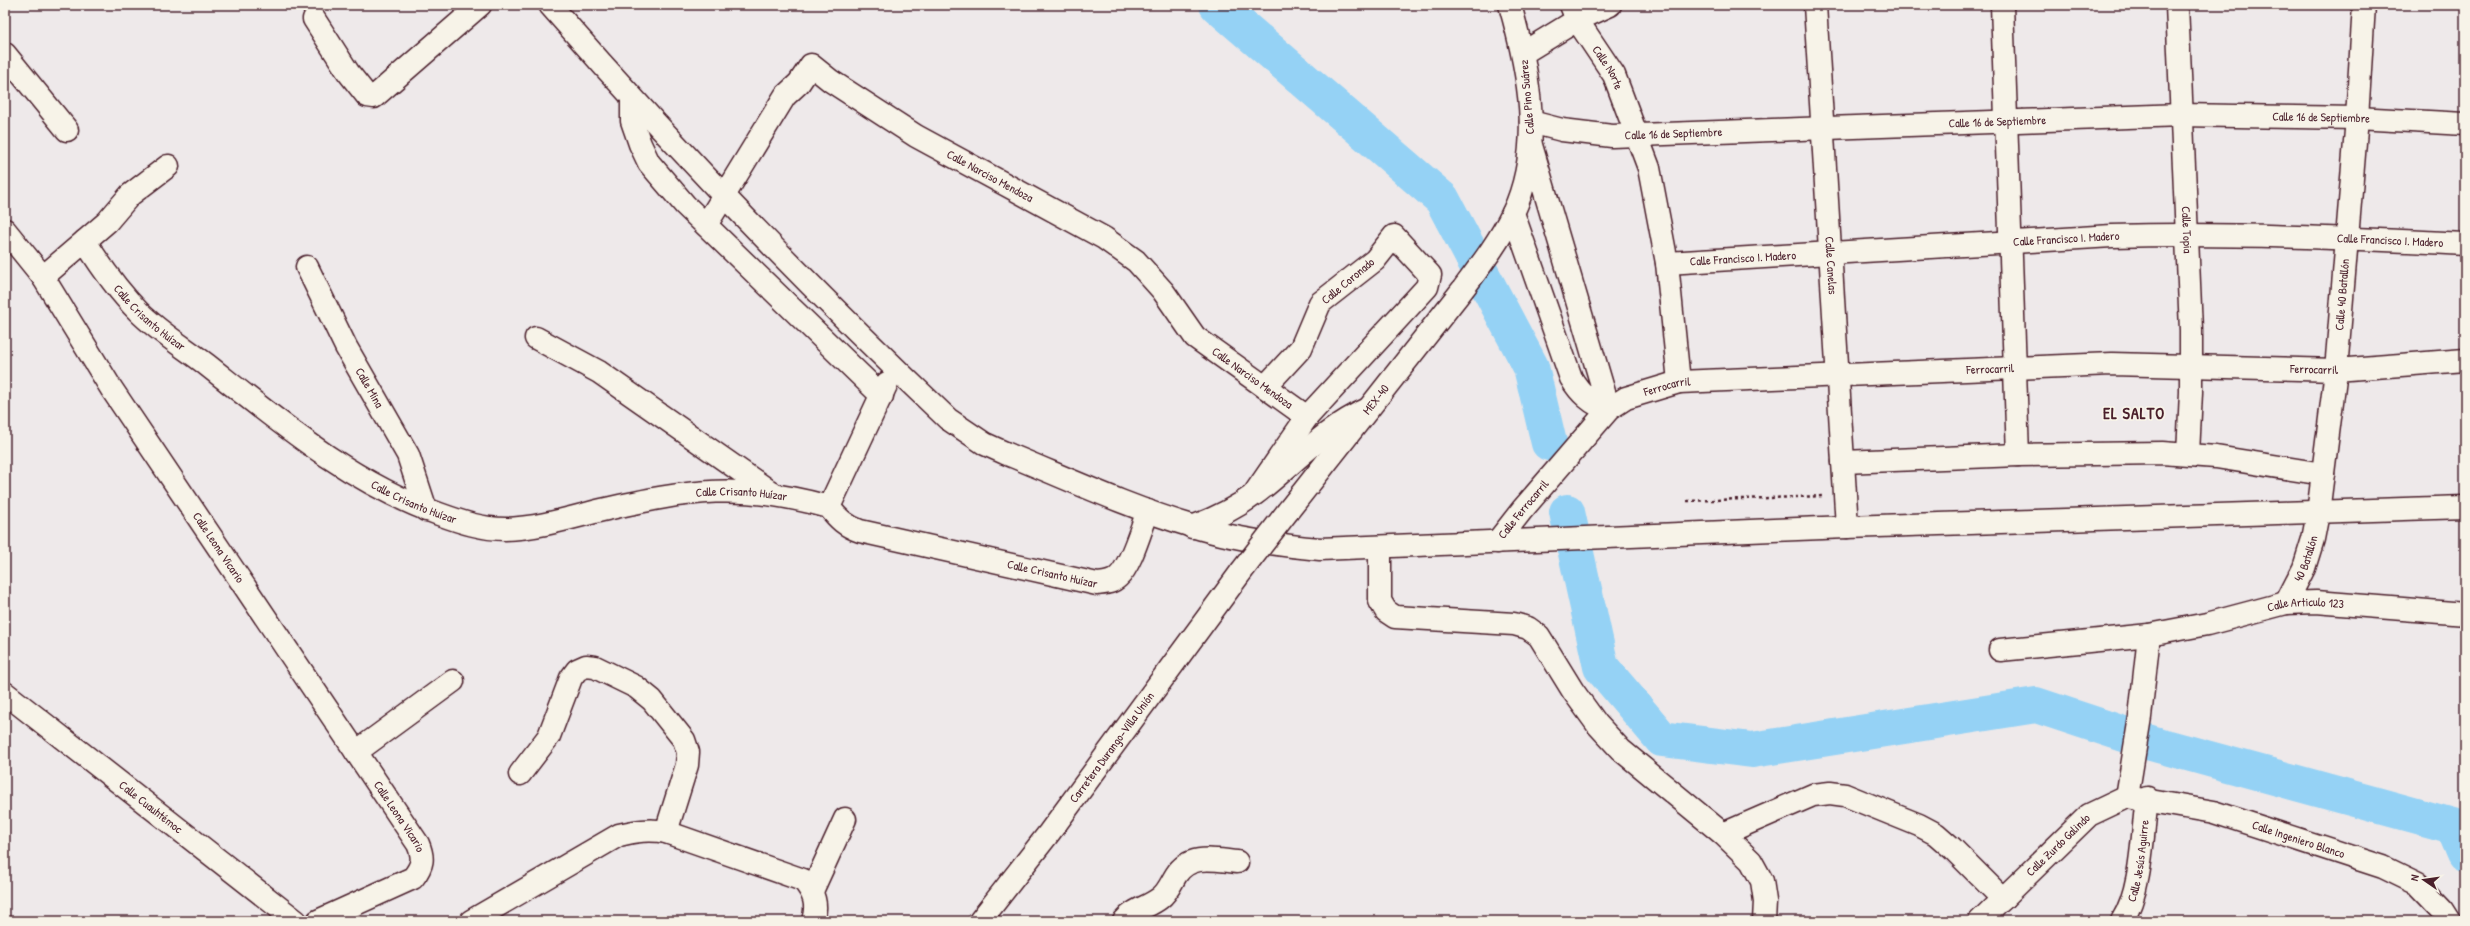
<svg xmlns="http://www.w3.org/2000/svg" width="2470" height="926" font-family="'Patrick Hand',sans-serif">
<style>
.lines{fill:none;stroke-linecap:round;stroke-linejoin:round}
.river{stroke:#95d2f5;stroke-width:36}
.minor-casing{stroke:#4a1f2b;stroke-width:25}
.major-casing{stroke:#4a1f2b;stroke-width:25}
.path{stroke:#4a1f2b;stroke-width:2.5;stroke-dasharray:3 3;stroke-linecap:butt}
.minor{stroke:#f7f3e8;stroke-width:22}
.major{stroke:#f7f3e8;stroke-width:22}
.major-bridge-casing{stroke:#4a1f2b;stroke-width:25;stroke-linecap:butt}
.major-bridge{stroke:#f7f3e8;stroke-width:22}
.labels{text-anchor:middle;stroke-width:3.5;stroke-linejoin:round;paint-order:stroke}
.street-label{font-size:12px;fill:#4a1f2b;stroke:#f7f3e8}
.district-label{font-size:16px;font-weight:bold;letter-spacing:1px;fill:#4a1f2b;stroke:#f7f3e8}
</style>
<rect width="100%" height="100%" fill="#eee9ea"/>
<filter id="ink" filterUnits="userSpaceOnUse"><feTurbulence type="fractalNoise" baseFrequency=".025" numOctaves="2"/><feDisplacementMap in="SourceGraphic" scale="8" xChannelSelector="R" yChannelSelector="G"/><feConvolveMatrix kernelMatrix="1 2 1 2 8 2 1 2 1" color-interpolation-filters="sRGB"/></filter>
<g filter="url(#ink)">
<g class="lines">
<g class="river">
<path d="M 1217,5 L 1442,199 L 1531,367 L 1549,443"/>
<path d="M 1567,512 L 1601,667 L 1662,739 L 1752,750 L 2036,705 L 2151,743 L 2453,826 L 2465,854"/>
</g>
<defs>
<g id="minor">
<path d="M 550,5 C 676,150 809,287 948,419 L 985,444 L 1005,453 C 1066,478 1128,507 1192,526 C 1233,539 1277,545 1320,549 L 1847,527 L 2465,507"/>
<path id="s1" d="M 1571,5 L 1577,20 L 1614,75 L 1649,168 L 1667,263 L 1679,382"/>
<path id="s2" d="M 1815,5 L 1847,527"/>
<path d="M 2002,5 L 2018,455"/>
<path id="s3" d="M 2177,5 L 2191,330 L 2191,392 L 2188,454"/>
<path d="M 314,19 L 348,72 L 367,96 L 374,97 L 480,5"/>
<path d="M 1523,53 L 1577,20 L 1610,5"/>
<path d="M 5,54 L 67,130"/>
<path d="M 632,99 L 632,121 L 640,144 L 649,163 L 685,205 L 882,396"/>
<path id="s4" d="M 1531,122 L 1562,130 L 1612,136 L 2181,115 L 2357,118 L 2465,124"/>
<path d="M 1513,213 L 1571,378 C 1579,392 1593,406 1609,409 L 1531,145"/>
<path id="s5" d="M 706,225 L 785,96 L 799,83 L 811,65 L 831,81 L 916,136 L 1104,238 L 1136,261 L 1163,291 L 1195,337 L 1307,417"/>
<path id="s6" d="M 5,230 L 43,277 L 111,388 L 418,844 C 424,858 423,865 413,878 L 318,921"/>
<path id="s7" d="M 85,241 C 101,267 118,291 139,312 C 159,332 185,348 207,365 C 279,422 351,483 439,514 C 461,522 482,529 505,529 C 538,528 570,518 602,510 C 689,490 741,482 829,507 C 838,519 846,526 860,531 L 1097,584 C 1105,583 1112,583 1118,577 C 1131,566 1141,528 1148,511"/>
<path id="s8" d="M 1667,263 L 2112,236 C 2230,233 2347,238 2465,244"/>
<path id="s9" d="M 307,267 L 346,347 L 408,455 L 426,510"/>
<path d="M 43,277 L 107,222 L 130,195 L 168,166"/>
<path d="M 536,338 L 599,372 L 772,493"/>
<path d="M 1843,462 L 2018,455 L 2162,453 L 2216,457 L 2323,474"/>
<path d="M 1254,494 L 1307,417 L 1427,287 L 1430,275 L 1394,236 L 1375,260 L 1320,303 L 1301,348 L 1265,387"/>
<path d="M 829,507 L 887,383"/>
<path d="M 1192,527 C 1214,519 1236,508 1255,494 C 1292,466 1324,428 1368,409"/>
<path id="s10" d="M 1497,542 L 1522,510 L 1609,409 L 1626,398 L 1679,382 L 2112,364 L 2336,370 L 2465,360"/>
<path d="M 1380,547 L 1380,601 L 1386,611 L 1395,617 L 1514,624 L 1528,628 L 1539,636 L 1573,691 L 1597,724 L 1621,750 L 1723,834 L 1751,861 L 1762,881 L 1765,901 L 1764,921"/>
<path id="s11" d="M 2286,603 L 2304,568 L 2313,539 L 2318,513 L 2336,370 L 2357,118 L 2364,5"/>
<path id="s12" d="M 2000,650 L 2149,635 L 2207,624 L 2286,603 L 2316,602 L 2465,614"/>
<path id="s13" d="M 5,693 L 296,921"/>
<path d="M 356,752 L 453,681"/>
<path d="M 520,774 L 549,736 L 571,678 L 577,670 L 586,666 L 595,667 L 636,687 L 652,700 L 684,740 L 688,752 L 687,765 L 666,832"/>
<path id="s14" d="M 2127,797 L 2214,812 L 2383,867 L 2418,884 L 2443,910 L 2450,921"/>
<path d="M 1723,834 L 1813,795 L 1830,793 L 1845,795 L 1919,825 L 1936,834 L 1952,848 L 2003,899"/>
<path d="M 812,891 L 845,819"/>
<path d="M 471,921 L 619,835 C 636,831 649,829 666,832 L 803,880 C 814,893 818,904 813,921"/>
<path d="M 1124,921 C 1134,909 1149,907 1160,898 C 1168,892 1171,883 1176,875 C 1190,853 1215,860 1237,862"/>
<path id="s15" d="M 1980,921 L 2089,815 L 2127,797 L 2140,717 L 2149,635"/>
<path id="s16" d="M 2122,921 C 2142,890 2142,835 2147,798"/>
</g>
<g id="major">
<path id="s17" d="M 1288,511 L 1463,289 C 1481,265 1500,240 1513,213 C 1544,147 1529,72 1510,5"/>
<path id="s18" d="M 980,921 L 1049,833 L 1241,572"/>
</g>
</defs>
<use href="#minor" class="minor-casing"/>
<use href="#major" class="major-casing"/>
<path class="path" d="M 1687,501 L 1824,496"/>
<use href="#minor" class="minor"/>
<use href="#major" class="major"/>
<defs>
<path id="major-bridge" d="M 1241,572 L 1288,511"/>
</defs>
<use href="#major-bridge" class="major-bridge-casing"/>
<use href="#major-bridge" class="major-bridge"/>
</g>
</g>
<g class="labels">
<g class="street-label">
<text dy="4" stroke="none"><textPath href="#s1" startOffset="73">Calle Norte</textPath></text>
<text transform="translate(1527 97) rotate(-95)" y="4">Calle Pino Suárez</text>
<text dy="4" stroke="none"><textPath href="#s4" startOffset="792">Calle 16 de Septiembre</textPath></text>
<text dy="4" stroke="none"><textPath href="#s4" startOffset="468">Calle 16 de Septiembre</textPath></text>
<text dy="4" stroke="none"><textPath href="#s4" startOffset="144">Calle 16 de Septiembre</textPath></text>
<text dy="4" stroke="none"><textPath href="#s5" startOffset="403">Calle Narciso Mendoza</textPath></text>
<text dy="4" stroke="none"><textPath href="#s3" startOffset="225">Calle Topia</textPath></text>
<text dy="4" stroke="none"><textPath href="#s8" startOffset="400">Calle Francisco I. Madero</textPath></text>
<text dy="4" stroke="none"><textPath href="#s8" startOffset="724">Calle Francisco I. Madero</textPath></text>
<text dy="4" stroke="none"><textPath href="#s8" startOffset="76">Calle Francisco I. Madero</textPath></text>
<text dy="4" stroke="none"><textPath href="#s2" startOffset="261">Calle Canelas</textPath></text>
<text transform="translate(1348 281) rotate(-40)" y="4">Calle Coronado</text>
<text dy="4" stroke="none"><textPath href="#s11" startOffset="316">Calle 40 Batallón</textPath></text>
<text dy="4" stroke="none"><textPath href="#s7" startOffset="101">Calle Crisanto Huízar</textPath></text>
<text dy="4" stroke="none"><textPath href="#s10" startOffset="561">Ferrocarril</textPath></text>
<text dy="4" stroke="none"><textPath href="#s10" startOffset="885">Ferrocarril</textPath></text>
<text dy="4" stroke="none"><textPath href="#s5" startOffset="739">Calle Narciso Mendoza</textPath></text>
<text dy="4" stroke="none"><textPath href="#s9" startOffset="136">Calle Mina</textPath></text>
<text dy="4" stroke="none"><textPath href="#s10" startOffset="237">Ferrocarril</textPath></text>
<text dy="4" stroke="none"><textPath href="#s17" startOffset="142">MEX-40</textPath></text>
<text dy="4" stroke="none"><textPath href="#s7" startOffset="761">Calle Crisanto Huízar</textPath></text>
<text dy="4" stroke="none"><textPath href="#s7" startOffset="425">Calle Crisanto Huízar</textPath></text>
<text dy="4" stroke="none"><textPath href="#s10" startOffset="42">Calle Ferrocarril</textPath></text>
<text dy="4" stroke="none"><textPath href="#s6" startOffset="383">Calle Leona Vicario</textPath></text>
<text dy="4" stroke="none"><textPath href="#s11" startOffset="49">40 Batallón</textPath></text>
<text dy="4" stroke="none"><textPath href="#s7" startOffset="1087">Calle Crisanto Huízar</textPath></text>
<text dy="4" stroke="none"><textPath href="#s12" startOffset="310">Calle Articulo 123</textPath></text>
<text dy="4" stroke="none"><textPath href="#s18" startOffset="218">Carretera Durango-Villa Unión</textPath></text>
<text dy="4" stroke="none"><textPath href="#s13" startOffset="185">Calle Cuauhtémoc</textPath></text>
<text dy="4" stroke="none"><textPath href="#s6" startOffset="707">Calle Leona Vicario</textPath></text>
<text dy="4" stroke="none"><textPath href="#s14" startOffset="177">Calle Ingeniero Blanco</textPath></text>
<text dy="4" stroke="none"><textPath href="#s15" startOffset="109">Calle Zurdo Galindo</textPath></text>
<text dy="4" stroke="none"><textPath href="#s16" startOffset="63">Calle Jesús Aguirre</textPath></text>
</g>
<g class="district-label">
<text x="2134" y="419">EL SALTO</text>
</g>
</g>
<rect width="2470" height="926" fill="none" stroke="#f7f3e8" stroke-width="20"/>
<rect x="10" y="10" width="2450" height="906" fill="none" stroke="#4a1f2b" stroke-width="1.5" filter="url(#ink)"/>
<g transform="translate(2424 880) rotate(283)" stroke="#f7f3e8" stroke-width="3" paint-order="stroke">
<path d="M0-3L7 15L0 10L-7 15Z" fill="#4a1f2b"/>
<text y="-6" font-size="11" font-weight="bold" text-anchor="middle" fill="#4a1f2b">N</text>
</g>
</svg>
